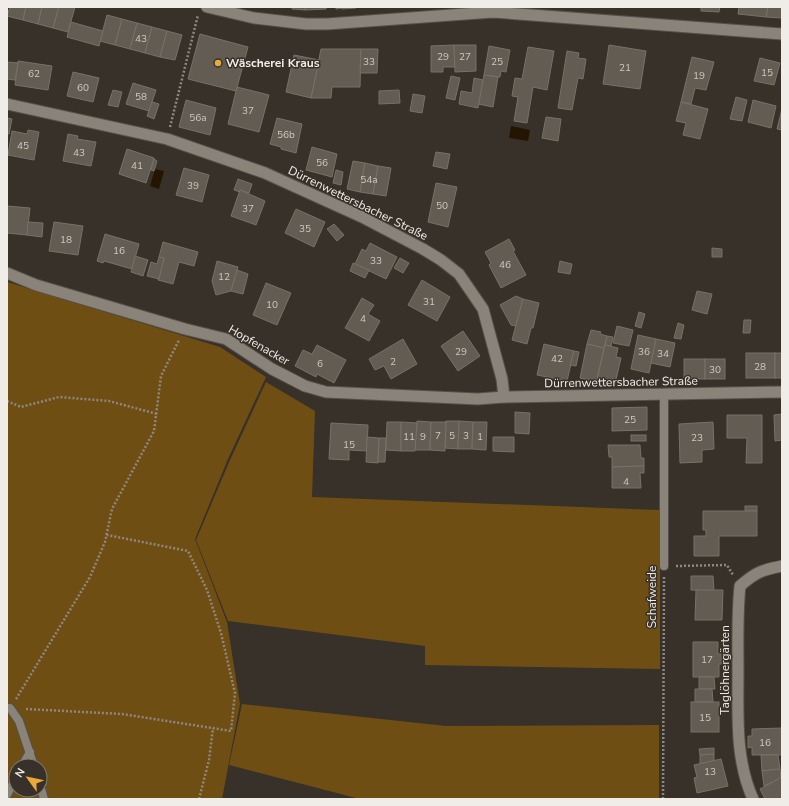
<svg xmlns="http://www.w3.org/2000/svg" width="789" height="806" font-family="'Nunito Sans',sans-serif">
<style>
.green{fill:#6f4e14;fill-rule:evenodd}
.water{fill:#241500}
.building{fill:#625c53;stroke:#787168}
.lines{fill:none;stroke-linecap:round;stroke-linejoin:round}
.service-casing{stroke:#555049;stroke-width:10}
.minor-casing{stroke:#555049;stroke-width:13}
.tertiary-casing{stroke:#555049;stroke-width:13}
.path{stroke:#8d8881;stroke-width:2.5;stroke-dasharray:2 2;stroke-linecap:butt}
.service{stroke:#8a8379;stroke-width:8}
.minor{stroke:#8a8379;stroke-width:11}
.tertiary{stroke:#8a8379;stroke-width:11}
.poi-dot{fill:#eba93a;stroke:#373129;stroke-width:1.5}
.labels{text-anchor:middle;stroke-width:3;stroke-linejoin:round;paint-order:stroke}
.number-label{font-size:10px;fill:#ccc8c2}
.poi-label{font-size:12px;font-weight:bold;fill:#f0ece7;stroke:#373129;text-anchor:start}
.street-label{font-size:12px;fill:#f0ece7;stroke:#373129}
</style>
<rect width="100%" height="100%" fill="#373129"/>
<g class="green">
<path d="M 7,282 L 220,347 L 266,377 L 228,459 L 195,539 L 227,622 L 240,704 L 222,799 L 7,799 ZM 16,766 L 40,766 L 40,790 L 16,790 Z"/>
<path d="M 266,382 L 315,411 L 312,497 L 659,510 L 660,567 L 660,669 L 425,665 L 425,646 L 228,621 L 196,540 L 230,460 Z"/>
<path d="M 242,704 L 446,726 L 659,725 L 659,799 L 360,799 L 229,765 Z"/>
</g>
<g class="water">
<path d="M 511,126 L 530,130 L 528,141 L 509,138 Z"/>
<path d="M 155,169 L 164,171 L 159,189 L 150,186 Z"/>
</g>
<g class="building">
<path d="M 10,7 L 26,7 L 23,20 L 7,16 Z"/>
<path d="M 26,7 L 42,7 L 38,24 L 23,20 Z"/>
<path d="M 42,7 L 59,7 L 53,28 L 38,24 Z"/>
<path d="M 59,7 L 75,7 L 68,32 L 53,28 Z"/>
<path d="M 292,7 L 305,7 L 305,10 L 292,9 Z"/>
<path d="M 305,7 L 326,7 L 326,9 L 305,10 Z"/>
<path d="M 336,7 L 356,7 L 356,8 L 342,9 L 342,8 L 336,9 Z"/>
<path d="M 701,7 L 720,7 L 719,12 L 701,11 Z"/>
<path d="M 739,7 L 768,7 L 766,17 L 738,14 Z"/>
<path d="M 768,7 L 782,7 L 782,18 L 766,17 Z"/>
<path d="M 107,15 L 122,19 L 115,45 L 100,41 Z"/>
<path d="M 122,19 L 137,23 L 130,49 L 115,45 Z"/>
<path d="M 71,22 L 103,31 L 99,46 L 67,37 Z"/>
<path d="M 137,23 L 152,27 L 145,53 L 130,49 Z"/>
<path d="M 152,27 L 167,31 L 160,57 L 145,53 Z"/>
<path d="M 167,31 L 182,35 L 175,60 L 160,57 Z"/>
<path d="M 200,34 L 248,47 L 236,91 L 188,79 Z"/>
<path d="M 454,45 L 455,67 L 443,67 L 443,72 L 431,72 L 431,46 Z"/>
<path d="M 454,45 L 476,45 L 476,71 L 455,72 Z"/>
<path d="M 609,45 L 646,51 L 640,89 L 603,84 Z"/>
<path d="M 489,46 L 510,50 L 506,72 L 501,71 L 500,77 L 484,75 Z"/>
<path d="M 528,47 L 554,51 L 547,90 L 533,87 L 527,123 L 514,121 L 518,97 L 512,96 L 515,78 L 522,79 Z"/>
<path d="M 321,49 L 361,49 L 360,87 L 332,87 L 331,98 L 311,98 Z"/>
<path d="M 361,49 L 378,49 L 377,73 L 360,73 Z"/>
<path d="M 567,51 L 579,53 L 578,58 L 586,59 L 583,79 L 578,78 L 572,110 L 558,108 Z"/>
<path d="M 294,55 L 319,60 L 311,98 L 286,92 Z"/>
<path d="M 692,57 L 714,62 L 706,90 L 695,88 L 691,104 L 681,102 Z"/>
<path d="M 760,58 L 780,63 L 774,85 L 754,81 Z"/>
<path d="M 18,61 L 52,66 L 48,90 L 15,85 Z"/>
<path d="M 7,62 L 18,63 L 15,80 L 7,79 Z"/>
<path d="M 73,72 L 99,78 L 93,102 L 67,96 Z"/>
<path d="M 484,75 L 498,77 L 493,107 L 478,104 Z"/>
<path d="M 451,76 L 460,78 L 455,100 L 446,98 Z"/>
<path d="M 474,78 L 483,80 L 478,108 L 459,104 L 461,91 L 472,93 Z"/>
<path d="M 133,83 L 156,90 L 149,111 L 126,104 Z"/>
<path d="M 237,87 L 269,95 L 259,132 L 228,124 Z"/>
<path d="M 113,90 L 122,92 L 118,107 L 108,105 Z"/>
<path d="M 399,90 L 400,103 L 379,104 L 379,91 Z"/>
<path d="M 413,94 L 425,96 L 422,113 L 410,111 Z"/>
<path d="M 736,97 L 747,100 L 742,121 L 730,119 Z"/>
<path d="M 186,100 L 216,108 L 210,135 L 179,127 Z"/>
<path d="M 753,100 L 776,106 L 771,128 L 748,122 Z"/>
<path d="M 152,102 L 159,104 L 154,119 L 147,116 Z"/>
<path d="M 681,102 L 708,109 L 700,139 L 683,135 L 686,123 L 676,121 Z"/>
<path d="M 782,109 L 782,130 L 777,129 Z"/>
<path d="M 546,117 L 561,119 L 558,141 L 542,138 Z"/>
<path d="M 7,118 L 12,119 L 9,134 L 7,134 Z"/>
<path d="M 277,118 L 302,124 L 296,153 L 281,149 L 281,147 L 270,144 Z"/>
<path d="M 28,130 L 39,132 L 34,160 L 8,155 L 12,131 L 27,134 Z"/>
<path d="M 68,134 L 78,136 L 77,139 L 96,142 L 91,166 L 63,161 Z"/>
<path d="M 312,147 L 337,154 L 332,177 L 306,170 Z"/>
<path d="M 127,149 L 154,158 L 146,183 L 119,174 Z"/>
<path d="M 436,152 L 450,154 L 447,169 L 433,166 Z"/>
<path d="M 154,159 L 157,161 L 154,171 L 151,170 Z"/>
<path d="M 353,161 L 365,163 L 360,192 L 347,189 Z"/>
<path d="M 365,163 L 378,166 L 373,194 L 360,192 Z"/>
<path d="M 378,166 L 391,168 L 386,196 L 373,194 Z"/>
<path d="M 184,168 L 209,175 L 202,202 L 176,195 Z"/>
<path d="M 336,170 L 343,172 L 341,185 L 333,183 Z"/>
<path d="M 238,179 L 252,184 L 249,193 L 240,190 L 240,192 L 234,190 Z"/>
<path d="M 436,183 L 457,187 L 448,227 L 428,222 Z"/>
<path d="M 240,190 L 265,201 L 256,225 L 231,216 Z"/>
<path d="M 7,206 L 30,208 L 27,235 L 7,233 Z"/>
<path d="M 296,209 L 325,222 L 314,247 L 285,233 Z"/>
<path d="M 28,222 L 43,223 L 42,237 L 27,235 Z"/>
<path d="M 54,222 L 83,226 L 78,255 L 49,251 Z"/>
<path d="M 334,224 L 344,235 L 337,241 L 327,229 Z"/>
<path d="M 105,234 L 139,244 L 132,269 L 104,261 L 103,263 L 97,261 Z"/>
<path d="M 509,239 L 515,250 L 513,251 L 526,275 L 501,288 L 489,265 L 491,263 L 485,252 Z"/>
<path d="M 163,242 L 198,252 L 194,266 L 179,262 L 173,284 L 158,280 L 164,258 L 159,257 Z"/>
<path d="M 370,243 L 397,257 L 386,279 L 355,264 L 362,249 L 366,251 Z"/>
<path d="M 712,248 L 722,249 L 722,257 L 712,257 Z"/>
<path d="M 135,256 L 148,260 L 143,276 L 131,272 Z"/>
<path d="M 159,257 L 164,258 L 159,279 L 147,276 L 151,262 L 157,264 Z"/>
<path d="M 400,258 L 409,263 L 403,273 L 394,268 Z"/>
<path d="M 217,261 L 238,267 L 231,291 L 216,295 L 212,281 Z"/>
<path d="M 560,261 L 572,264 L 570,274 L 558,272 Z"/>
<path d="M 353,263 L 369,270 L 365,278 L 350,271 Z"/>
<path d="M 237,270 L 248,274 L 243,294 L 231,291 Z"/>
<path d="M 422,280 L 450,297 L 437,321 L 408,305 Z"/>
<path d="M 266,283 L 291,293 L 277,325 L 253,315 Z"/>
<path d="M 697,291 L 712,294 L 707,314 L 692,310 Z"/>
<path d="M 516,296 L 523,299 L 516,326 L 511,325 L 500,305 Z"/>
<path d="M 362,298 L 374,305 L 368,314 L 380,321 L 369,341 L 345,328 Z"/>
<path d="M 523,299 L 539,303 L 533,328 L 531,328 L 527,344 L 512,340 Z"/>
<path d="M 639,312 L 645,314 L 641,328 L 635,326 Z"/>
<path d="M 744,320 L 751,320 L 750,333 L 743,333 Z"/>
<path d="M 678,323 L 684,325 L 681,339 L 674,338 Z"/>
<path d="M 617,326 L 633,330 L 629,346 L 613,343 Z"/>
<path d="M 591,330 L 601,332 L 600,334 L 607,336 L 604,348 L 587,344 Z"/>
<path d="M 463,331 L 480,356 L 458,371 L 441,346 Z"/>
<path d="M 638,335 L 656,339 L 649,373 L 631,369 Z"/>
<path d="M 607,336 L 613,337 L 611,346 L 605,345 Z"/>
<path d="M 403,339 L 417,364 L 391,379 L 384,366 L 375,370 L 369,359 Z"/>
<path d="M 656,339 L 675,343 L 670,367 L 651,363 Z"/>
<path d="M 544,344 L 574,351 L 567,381 L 537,375 Z"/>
<path d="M 587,344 L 604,348 L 596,384 L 589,382 L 589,380 L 580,378 Z"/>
<path d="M 317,345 L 346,360 L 334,383 L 317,374 L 316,377 L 295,366 L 303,350 L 312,354 Z"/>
<path d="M 605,345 L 618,348 L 616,357 L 621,358 L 615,384 L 597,380 Z"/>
<path d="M 574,351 L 579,352 L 576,366 L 570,365 Z"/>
<rect x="746" y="353" width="29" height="25"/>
<rect x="775" y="353" width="7" height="25"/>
<rect x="684" y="359" width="21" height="20"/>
<rect x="705" y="359" width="20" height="20"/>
<path d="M 647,407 L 647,430 L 612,431 L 612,408 Z"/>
<path d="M 515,412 L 530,413 L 529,434 L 515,433 Z"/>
<path d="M 782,414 L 782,440 L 775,441 L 774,415 Z"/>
<path d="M 727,415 L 762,415 L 762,463 L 746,463 L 747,438 L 727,438 Z"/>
<path d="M 417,421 L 431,422 L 430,450 L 415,450 Z"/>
<path d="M 446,421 L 459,421 L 458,449 L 445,448 Z"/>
<path d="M 459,421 L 473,422 L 472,449 L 458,449 Z"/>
<path d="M 387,422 L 401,422 L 401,451 L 386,450 Z"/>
<path d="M 401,422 L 417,423 L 415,451 L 401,451 Z"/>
<path d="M 431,422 L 446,422 L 445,451 L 430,450 Z"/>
<path d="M 473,422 L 487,422 L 486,450 L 472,449 Z"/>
<path d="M 713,422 L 714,449 L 702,450 L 702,462 L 680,463 L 679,424 Z"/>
<path d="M 331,423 L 368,425 L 367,451 L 349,450 L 349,460 L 329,459 Z"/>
<rect x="631" y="435" width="15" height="6"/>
<path d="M 367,437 L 379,438 L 378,463 L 366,462 Z"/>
<path d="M 493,437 L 514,437 L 514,452 L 493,451 Z"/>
<path d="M 379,438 L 386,438 L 385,462 L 378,462 Z"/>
<path d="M 608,445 L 640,445 L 641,458 L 644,458 L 644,466 L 612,467 L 612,457 L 609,457 Z"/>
<path d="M 644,466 L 644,473 L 640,473 L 641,488 L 612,488 L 612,467 Z"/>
<rect x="745" y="506" width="12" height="5"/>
<path d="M 703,511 L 757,511 L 757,536 L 719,536 L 719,556 L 694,556 L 694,536 L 706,536 L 706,530 L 703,530 Z"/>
<path d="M 691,576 L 713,576 L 714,591 L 691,590 Z"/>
<path d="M 696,590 L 723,590 L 722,620 L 695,620 Z"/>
<path d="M 693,642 L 718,642 L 718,654 L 722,654 L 722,664 L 719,664 L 719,677 L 693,677 Z"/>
<path d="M 699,677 L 714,677 L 715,689 L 699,689 Z"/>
<path d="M 695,689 L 712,689 L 713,702 L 695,702 Z"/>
<rect x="691" y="702" width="28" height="30"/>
<path d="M 782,728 L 782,755 L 752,755 L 752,747 L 748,748 L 748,736 L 752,736 L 752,729 Z"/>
<path d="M 714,748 L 714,754 L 700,755 L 699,749 Z"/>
<path d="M 714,754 L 714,761 L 700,764 L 700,755 Z"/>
<path d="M 761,755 L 778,755 L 780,769 L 762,771 Z"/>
<path d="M 721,759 L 728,786 L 697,793 L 694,778 L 697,777 L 694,765 Z"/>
<path d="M 780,769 L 781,778 L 764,786 L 762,771 Z"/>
<path d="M 782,777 L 782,799 L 765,799 L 760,789 Z"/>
</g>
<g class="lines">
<defs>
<g id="service">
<path d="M 664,566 L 664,395"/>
<path d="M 7,708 L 10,708 L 19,721 L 34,766"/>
<path d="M 22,766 L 30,752"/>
<path d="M 40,785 L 44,799"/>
<path d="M 7,795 L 16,777"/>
</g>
<g id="minor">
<path d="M 7,104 L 167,139 L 265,173 L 362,217 L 423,249 L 441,260 L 459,274 L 483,309 L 502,379 L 504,397"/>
<path d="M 7,273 L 36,285 L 185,329 L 226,339 L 272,369 L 305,386 L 326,392 L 478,399 L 504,397 L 782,392"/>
<path d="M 753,799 C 735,759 738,715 738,672 C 738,643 737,614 740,586 C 756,572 762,570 782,566"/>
</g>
<path id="tertiary" d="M 207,7 L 254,18 L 306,24 L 327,24 L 493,12 L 782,34"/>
</defs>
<use href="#service" class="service-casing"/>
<use href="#minor" class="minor-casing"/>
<use href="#tertiary" class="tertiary-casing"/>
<g class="path">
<path d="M 170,127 L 198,15"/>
<path d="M 7,401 L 21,407 L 59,397 L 109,401 L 157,414"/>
<path d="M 676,566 L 727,565 L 733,575"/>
<path d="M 16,699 L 90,577 L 105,542 L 112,509 L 154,431 L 161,376 L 179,340"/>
<path d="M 26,709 L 122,714 L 231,731 L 235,693 L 221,633 L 207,590 L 188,551 L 107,535"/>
<path d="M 199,799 L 209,760 L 213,728"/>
<path d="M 663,799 L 664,577"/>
</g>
<use href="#service" class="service"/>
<use href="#minor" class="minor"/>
<use href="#tertiary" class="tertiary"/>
</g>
<circle class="poi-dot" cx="218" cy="63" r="4"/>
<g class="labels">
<g class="number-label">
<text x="141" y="42">43</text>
<text x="443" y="60">29</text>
<text x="465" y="60">27</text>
<text x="369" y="65">33</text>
<text x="497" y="65">25</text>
<text x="625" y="71">21</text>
<text x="767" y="76">15</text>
<text x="34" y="77">62</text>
<text x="699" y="79">19</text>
<text x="83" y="91">60</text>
<text x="141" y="100">58</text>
<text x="248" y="114">37</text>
<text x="198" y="121">56a</text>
<text x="286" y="138">56b</text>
<text x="23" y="149">45</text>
<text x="79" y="156">43</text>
<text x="322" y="166">56</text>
<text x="137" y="169">41</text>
<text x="369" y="183">54a</text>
<text x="193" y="189">39</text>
<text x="442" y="209">50</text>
<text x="248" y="212">37</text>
<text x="305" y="232">35</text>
<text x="66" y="243">18</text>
<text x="119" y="254">16</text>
<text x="376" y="264">33</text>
<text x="505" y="268">46</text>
<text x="224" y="280">12</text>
<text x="429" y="305">31</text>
<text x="272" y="308">10</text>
<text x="363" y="322">4</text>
<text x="461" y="355">29</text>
<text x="644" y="355">36</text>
<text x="663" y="357">34</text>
<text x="557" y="362">42</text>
<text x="393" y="365">2</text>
<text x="320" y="367">6</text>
<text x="760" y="370">28</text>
<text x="715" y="373">30</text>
<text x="630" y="423">25</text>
<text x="438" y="439">7</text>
<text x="452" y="439">5</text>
<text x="466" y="439">3</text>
<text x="409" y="440">11</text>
<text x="423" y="440">9</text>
<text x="480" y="440">1</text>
<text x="697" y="441">23</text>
<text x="349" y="448">15</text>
<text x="626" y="485">4</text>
<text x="707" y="663">17</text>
<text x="705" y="721">15</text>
<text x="765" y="746">16</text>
<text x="710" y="775">13</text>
</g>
<g class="poi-label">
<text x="226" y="67">Wäscherei Kraus</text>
</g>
<g class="street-label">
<text transform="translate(358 203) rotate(26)" y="4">Dürrenwettersbacher Straße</text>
<text transform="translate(259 345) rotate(30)" y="4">Hopfenacker</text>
<text transform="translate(621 382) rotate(-1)" y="4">Dürrenwettersbacher Straße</text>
<text transform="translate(652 597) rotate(-90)" y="4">Schafweide</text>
<text transform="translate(725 670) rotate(-90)" y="4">Taglöhnergärten</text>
</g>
</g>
<rect width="789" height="806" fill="none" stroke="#f0ece7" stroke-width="16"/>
<g transform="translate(28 778) rotate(303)"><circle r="19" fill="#373129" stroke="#817c75"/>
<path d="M0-3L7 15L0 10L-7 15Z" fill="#eba93a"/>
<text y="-6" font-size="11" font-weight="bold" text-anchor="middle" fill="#f0ece7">N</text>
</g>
</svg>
